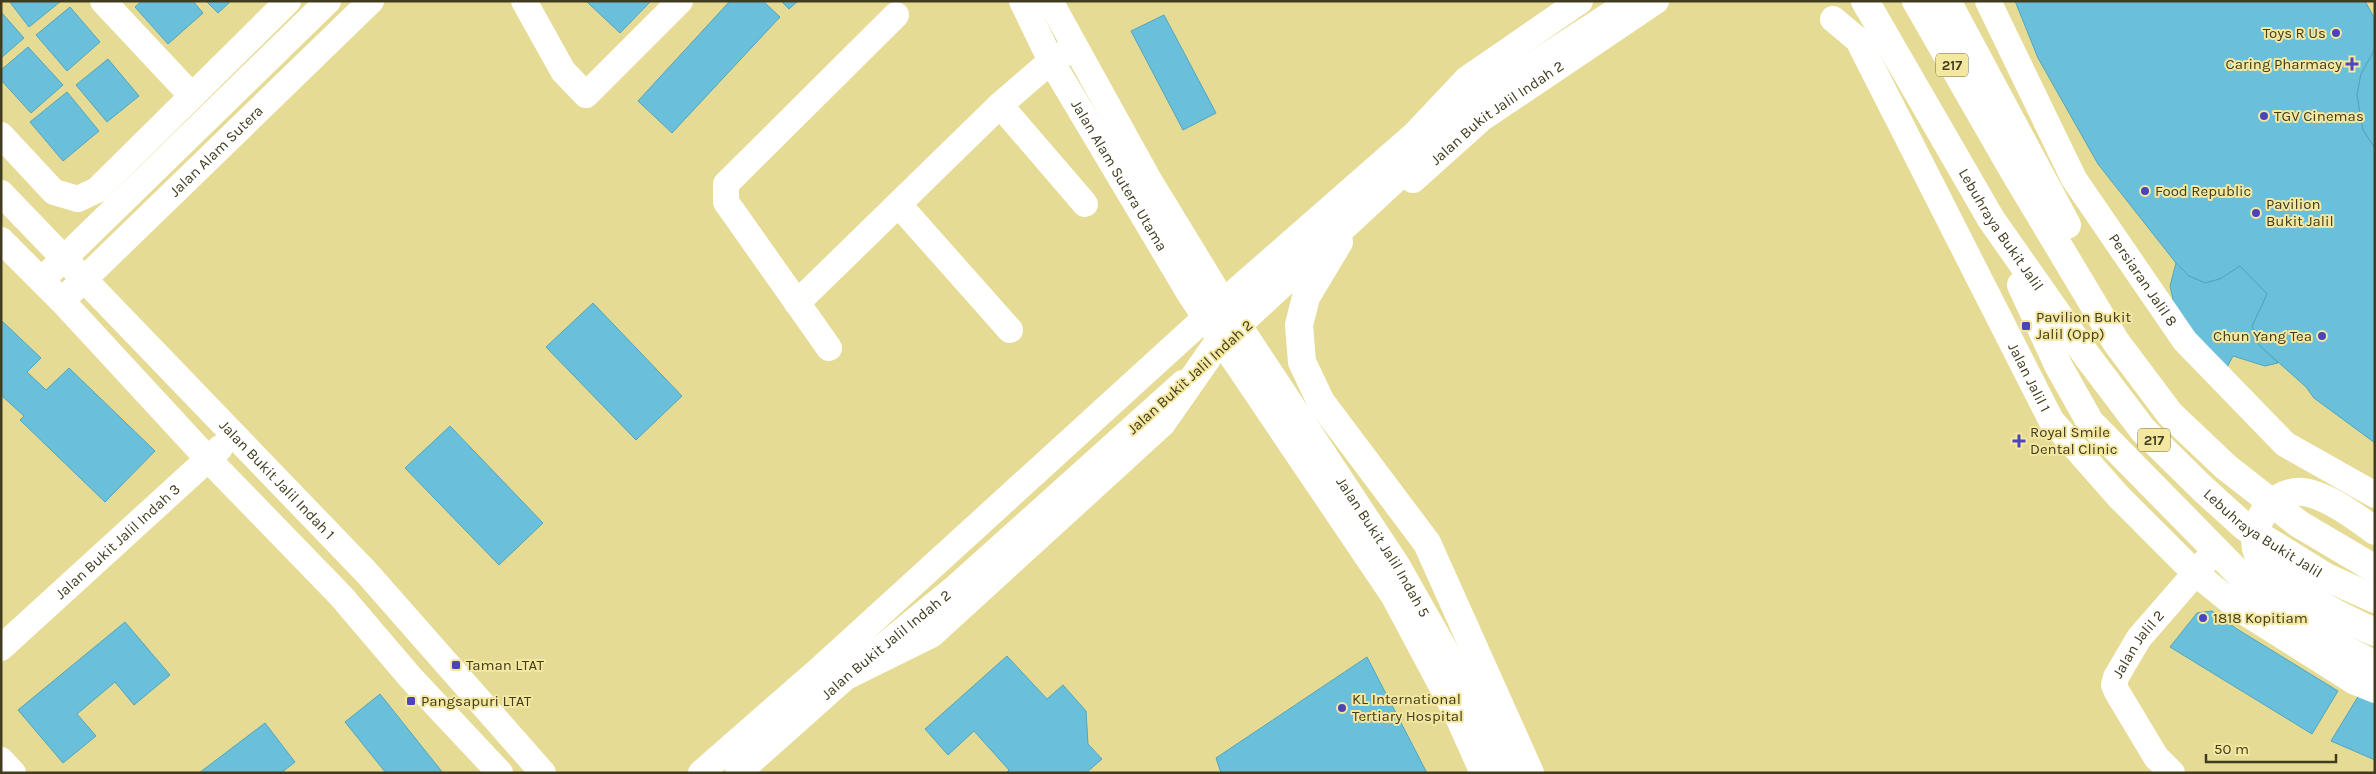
<svg xmlns="http://www.w3.org/2000/svg" width="2376" height="774" font-family="Karla,sans-serif">
<style>
.building{fill:#6ac0da;stroke:#4fa6c0}
.lines{fill:none;stroke-linecap:round;stroke-linejoin:round}
.minor{stroke:#fff;stroke-width:26}
.highway{stroke:#fff;stroke-width:28}
.poi-dot{fill:#4c44bb;stroke:#f4e8a1;stroke-width:2}
.labels{text-anchor:middle;stroke-width:4;stroke-linejoin:round;paint-order:stroke}
.shield{fill:#f4e8a1;stroke:#777046;stroke-width:1}
.shield-label{font-size:14px;font-weight:bold;fill:#413c1f}
.poi-label{font-size:15px;fill:#413c1f;stroke:#f4e8a1;text-anchor:start}
.street-label{font-size:15px;fill:#413c1f;stroke:#f4e8a1}
</style>
<rect width="100%" height="100%" fill="#e6db94"/>
<g class="building">
<path d="M 9,1 L 61,1 L 29,27 Z"/>
<path d="M 142,1 L 193,1 L 203,13 L 168,44 L 135,7 Z"/>
<path d="M 206,1 L 231,1 L 218,13 Z"/>
<path d="M 586,1 L 651,1 L 620,33 Z"/>
<path d="M 730,1 L 763,1 L 780,17 L 672,133 L 638,101 Z"/>
<path d="M 781,1 L 798,1 L 789,9 Z"/>
<path d="M 2015,1 L 2365,1 L 2375,19 L 2375,49 L 2361,74 L 2357,95 L 2363,130 L 2375,148 L 2375,443 L 2314,398 L 2306,387 L 2259,345 L 2252,326 L 2267,294 L 2240,266 L 2220,279 L 2205,283 L 2189,276 L 2176,263 L 2098,164 L 2038,58 Z"/>
<path d="M 70,7 L 100,42 L 67,71 L 36,35 Z"/>
<path d="M 1,12 L 24,38 L 1,58 Z"/>
<path d="M 1164,15 L 1216,113 L 1183,130 L 1131,31 Z"/>
<path d="M 28,47 L 63,85 L 31,113 L 1,80 L 1,70 Z"/>
<path d="M 2375,49 L 2375,148 L 2363,130 L 2357,95 L 2361,74 Z"/>
<path d="M 108,59 L 139,96 L 107,122 L 76,85 Z"/>
<path d="M 67,92 L 99,131 L 63,161 L 30,122 Z"/>
<path d="M 2176,263 L 2189,276 L 2205,283 L 2220,279 L 2240,266 L 2267,294 L 2252,326 L 2259,345 L 2278,363 L 2265,366 L 2233,356 L 2225,371 L 2164,304 L 2173,299 L 2170,286 Z"/>
<path d="M 593,303 L 682,396 L 636,440 L 546,347 Z"/>
<path d="M 1,320 L 41,358 L 27,372 L 46,390 L 69,368 L 155,451 L 105,502 L 20,420 L 24,416 L 1,395 Z"/>
<path d="M 450,426 L 543,523 L 499,565 L 405,468 Z"/>
<path d="M 2212,611 L 2237,629 L 2338,691 L 2312,734 L 2170,647 L 2197,613 Z"/>
<path d="M 125,622 L 170,675 L 134,705 L 115,682 L 77,714 L 96,736 L 63,763 L 18,710 Z"/>
<path d="M 1007,656 L 1047,699 L 1063,685 L 1086,711 L 1088,744 L 1102,759 L 1086,773 L 1006,773 L 1009,770 L 974,731 L 948,755 L 925,729 Z"/>
<path d="M 1367,657 L 1427,773 L 1221,773 L 1216,758 Z"/>
<path d="M 380,694 L 443,773 L 386,773 L 345,722 Z"/>
<path d="M 2359,695 L 2375,702 L 2375,760 L 2331,741 Z"/>
<path d="M 265,723 L 295,762 L 281,773 L 199,773 Z"/>
</g>
<g class="lines">
<g class="minor">
<path d="M 103,1 L 192,96"/>
<path d="M 524,1 L 563,71 L 586,95 L 680,1"/>
<path id="s1" d="M 1022,1 L 1051,61 L 1191,296 L 1393,595 L 1456,713 L 1483,773"/>
<path id="s2" d="M 1050,1 L 1149,180 L 1224,303 L 1397,565 L 1491,731 L 1509,773"/>
<path id="s3" d="M 1988,1 L 2074,179 L 2185,341 L 2285,444 L 2375,495"/>
<path id="s4" d="M 1833,19 L 1858,40 L 2051,420 L 2118,496 L 2194,572 L 2241,610 L 2355,682 L 2375,690"/>
<path d="M 1000,105 L 1085,204"/>
<path d="M 1,135 L 54,192 L 78,199 L 97,190 L 288,1"/>
<path id="s5" d="M 1413,180 L 1481,119 L 1656,1"/>
<path id="s6" d="M 1,193 L 367,573 L 543,773"/>
<path d="M 899,205 L 1010,330"/>
<path d="M 1,240 L 62,301 L 208,459 L 341,596 L 410,677 L 500,773"/>
<path d="M 51,271 L 328,1"/>
<path id="s7" d="M 72,291 L 371,1"/>
<path d="M 797,303 L 1000,105 L 1051,61 L 1067,52"/>
<path d="M 829,348 L 726,202 L 726,184 L 896,15"/>
<path id="s8" d="M 1,648 L 220,448"/>
<path d="M 1,760 L 13,773"/>
<path d="M 701,773 L 821,668 L 1206,317 L 1415,134 L 1467,79 L 1580,1"/>
<path id="s9" d="M 738,773 L 848,675 L 956,587 L 1183,383"/>
<path id="s10" d="M 2172,773 L 2156,757 L 2117,692 L 2114,685 L 2116,677 L 2139,638 L 2206,561"/>
</g>
<g class="highway">
<path id="s11" d="M 1865,1 L 1991,219 L 2087,356 L 2143,430 L 2203,489 L 2245,527 L 2326,577 L 2375,599"/>
<path d="M 1916,1 L 2013,170 L 2116,342 L 2170,414 L 2226,467 L 2299,524 L 2375,569"/>
<path d="M 1947,1 L 2067,225"/>
<path d="M 1339,242 L 1306,297 L 1299,325 L 1302,362 L 1321,402 L 1427,543 L 1530,773"/>
<path d="M 2021,285 L 2059,367 L 2090,422 L 2258,593 L 2308,629 L 2375,665"/>
<path d="M 2375,531 C 2356,517 2332,499 2309,493 C 2274,484 2243,528 2260,559 C 2273,583 2349,621 2375,632"/>
<path d="M 848,675 L 931,634 L 1162,423 L 1217,344 L 1479,101 L 1633,1"/>
</g>
</g>
<g class="poi-dot">
<circle cx="2336" cy="33" r="5"/>
<path d="M2349.5 56.5h5v5h5v5h-5v5h-5v-5h-5v-5h5z"/>
<circle cx="2264" cy="116" r="5"/>
<circle cx="2145" cy="191" r="5"/>
<circle cx="2256" cy="213" r="5"/>
<rect x="2021" y="321" width="10" height="10" rx="2.5"/>
<circle cx="2322" cy="336" r="5"/>
<path d="M2016.5 433.5h5v5h5v5h-5v5h-5v-5h-5v-5h5z"/>
<circle cx="2203" cy="618" r="5"/>
<rect x="451" y="660" width="10" height="10" rx="2.5"/>
<rect x="406" y="696" width="10" height="10" rx="2.5"/>
<circle cx="1342" cy="708" r="5"/>
</g>
<g class="labels">
<g class="shield">
<rect x="1936" y="53.5" width="32" height="23" rx="4"/>
<rect x="2138" y="428.5" width="32" height="23" rx="4"/>
</g>
<g class="shield-label">
<text x="1952" y="70">217</text>
<text x="2154" y="445">217</text>
</g>
<g class="poi-label">
<text x="2326" y="38" text-anchor="end">Toys R Us</text>
<text x="2342" y="69" text-anchor="end">Caring Pharmacy</text>
<text x="2274" y="121">TGV Cinemas</text>
<text x="2155" y="196">Food Republic</text>
<text x="2266" y="209">Pavilion<tspan x="2266" dy="17">Bukit Jalil</tspan></text>
<text x="2036" y="322">Pavilion Bukit<tspan x="2036" dy="17">Jalil (Opp)</tspan></text>
<text x="2312" y="341" text-anchor="end">Chun Yang Tea</text>
<text x="2030" y="437">Royal Smile<tspan x="2030" dy="17">Dental Clinic</tspan></text>
<text x="2213" y="623">1818 Kopitiam</text>
<text x="466" y="670">Taman LTAT</text>
<text x="1352" y="704">KL International<tspan x="1352" dy="17">Tertiary Hospital</tspan></text>
<text x="421" y="706">Pangsapuri LTAT</text>
</g>
<g class="street-label">
<text dy="5" stroke="none"><textPath href="#s5" startOffset="108">Jalan Bukit Jalil Indah 2</textPath></text>
<text dy="5" stroke="none"><textPath href="#s7" startOffset="201">Jalan Alam Sutera</textPath></text>
<text dy="5" stroke="none"><textPath href="#s1" startOffset="200">Jalan Alam Sutera Utama</textPath></text>
<text dy="5" stroke="none"><textPath href="#s11" startOffset="266">Lebuhraya Bukit Jalil</textPath></text>
<text dy="5" stroke="none"><textPath href="#s3" startOffset="320">Persiaran Jalil 8</textPath></text>
<text transform="translate(1190 377) rotate(-42)" y="5">Jalan Bukit Jalil Indah 2</text>
<text dy="5" stroke="none"><textPath href="#s4" startOffset="411">Jalan Jalil 1</textPath></text>
<text dy="5" stroke="none"><textPath href="#s6" startOffset="398">Jalan Bukit Jalil Indah 1</textPath></text>
<text dy="5" stroke="none"><textPath href="#s11" startOffset="671">Lebuhraya Bukit Jalil</textPath></text>
<text dy="5" stroke="none"><textPath href="#s8" startOffset="158">Jalan Bukit Jalil Indah 3</textPath></text>
<text dy="5" stroke="none"><textPath href="#s2" startOffset="640">Jalan Bukit Jalil Indah 5</textPath></text>
<text dy="5" stroke="none"><textPath href="#s9" startOffset="196">Jalan Bukit Jalil Indah 2</textPath></text>
<text dy="5" stroke="none"><textPath href="#s10" startOffset="154">Jalan Jalil 2</textPath></text>
</g>
</g>
<rect width="2376" height="774" fill="none" stroke="#413c1f" stroke-width="5"/>
<path d="M2206 754v8h130v-8" fill="none" stroke="#413c1f" stroke-width="2.5"/>
<text x="2214" y="754" font-size="15" fill="#413c1f" stroke="#f4e8a1" stroke-width="4" paint-order="stroke">50 m</text>
</svg>
